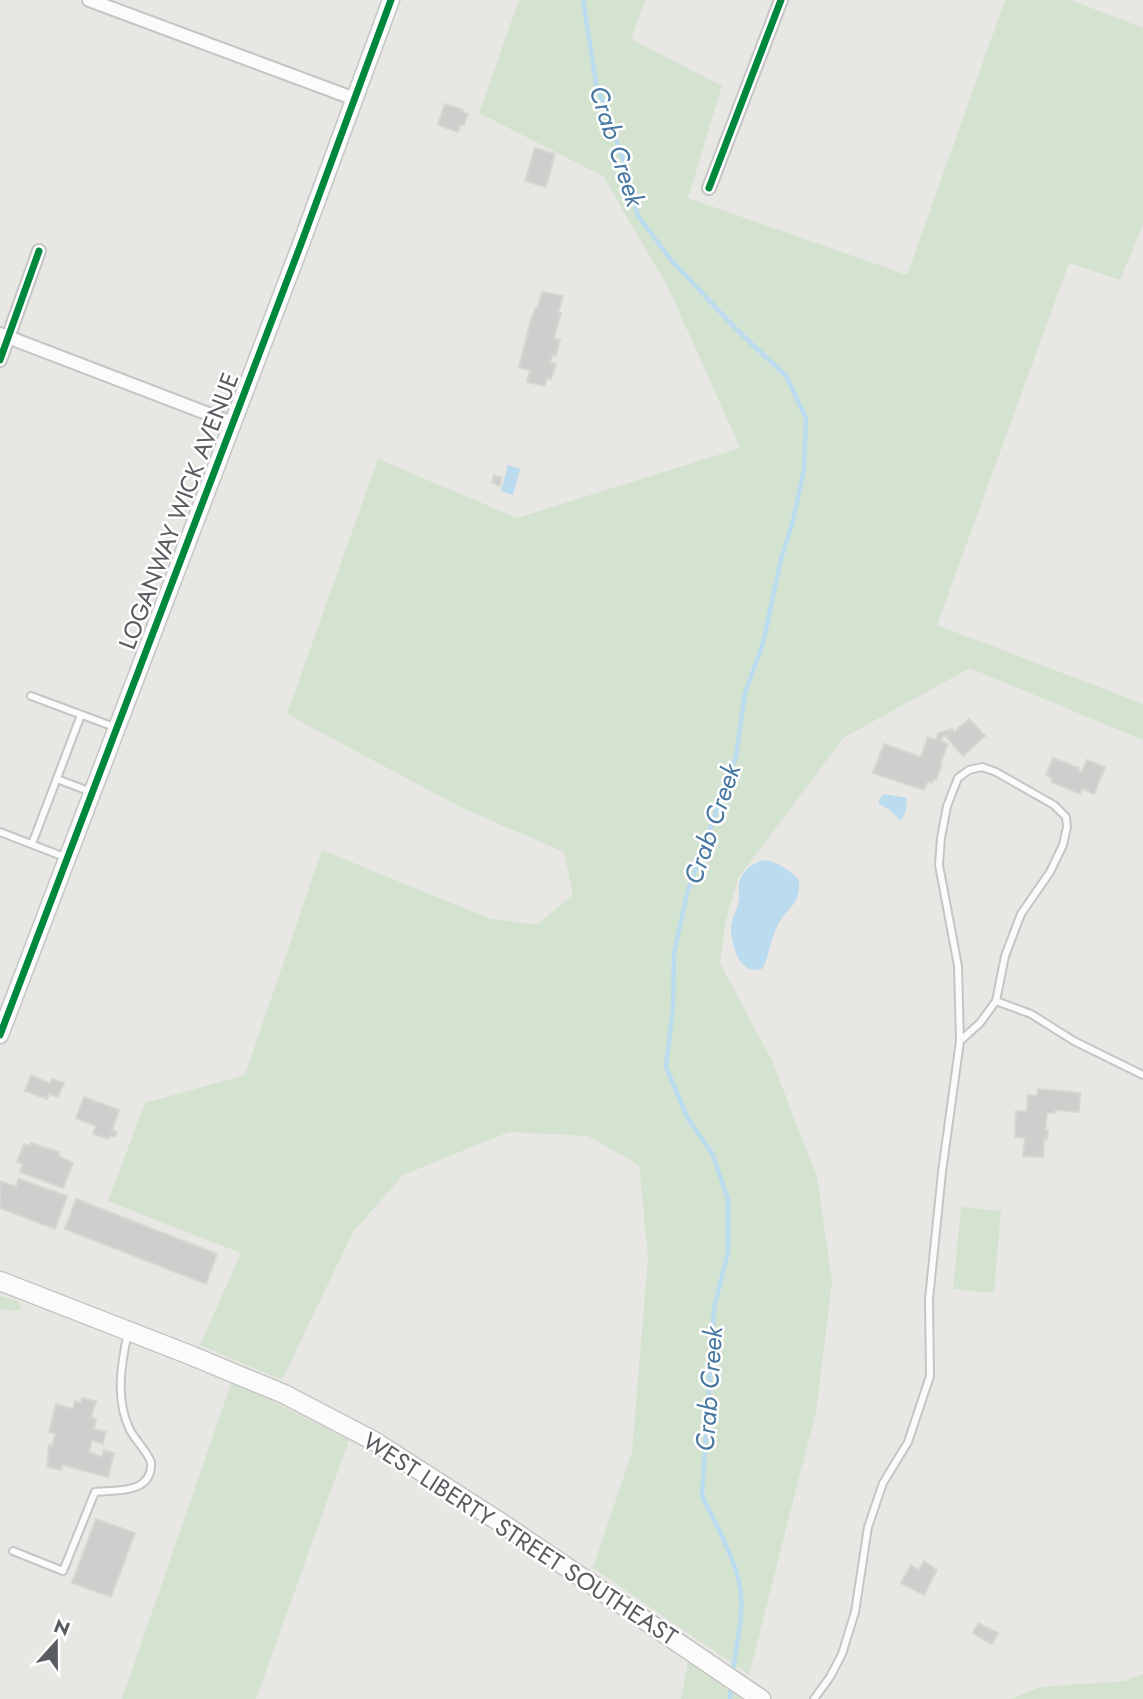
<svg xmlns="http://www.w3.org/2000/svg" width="1143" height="1699" font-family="Jost,sans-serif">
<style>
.green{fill:#d3e3d0}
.water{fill:#bbdbee}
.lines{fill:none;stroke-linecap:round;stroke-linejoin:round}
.stream{stroke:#bbdbee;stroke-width:4.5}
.building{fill:#cfcecc;stroke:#d7d6d2;stroke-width:2}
.service-casing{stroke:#c5c5c5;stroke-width:10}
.minor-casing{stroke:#c5c5c5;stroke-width:16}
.tertiary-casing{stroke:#c5c5c5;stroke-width:19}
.secondary-casing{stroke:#c5c5c4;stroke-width:21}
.service{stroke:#fcfbfb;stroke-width:6}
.minor{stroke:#fcfbfb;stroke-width:12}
.tertiary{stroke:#fcfbfb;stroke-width:16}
.secondary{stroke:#fcfbfb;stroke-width:18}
.cycleway-casing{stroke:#fff;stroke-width:11}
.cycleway{stroke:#00873e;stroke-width:7}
.labels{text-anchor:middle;stroke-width:5;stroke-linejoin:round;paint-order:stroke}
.street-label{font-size:24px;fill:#595c60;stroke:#fff}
.water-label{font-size:26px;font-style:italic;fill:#4978a2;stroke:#fff}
</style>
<rect width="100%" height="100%" fill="#e8e7e3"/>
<g class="green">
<path d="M 519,0 L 645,0 L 631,39 L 722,86 L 688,198 L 907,275 L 1005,0 L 1071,0 L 1143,28 L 1143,224 L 1120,280 L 1069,263 L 937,625 L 1143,704 L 1143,740 L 970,668 L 843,738 L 738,878 L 726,920 L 720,963 L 772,1061 L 817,1177 L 832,1281 L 816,1411 L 749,1675 L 593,1568 L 632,1452 L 648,1257 L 639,1165 L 588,1136 L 509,1132 L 403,1175 L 353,1232 L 282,1380 L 200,1345 L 241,1253 L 108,1201 L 145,1103 L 245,1075 L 322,850 L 488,918 L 536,925 L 573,895 L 564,852 L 462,808 L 287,714 L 378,459 L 517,518 L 740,448 L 668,287 L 603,176 L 479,113 Z"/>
<path d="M 961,1207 L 1001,1211 L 994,1293 L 953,1289 Z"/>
<path d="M 0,1296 L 18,1301 L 21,1306 L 20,1310 L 11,1311 L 0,1309 Z"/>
<path d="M 232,1381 L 349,1440 L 256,1699 L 122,1699 Z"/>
<path d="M 688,1662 L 742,1699 L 681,1699 Z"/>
<path d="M 1143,1674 L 1143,1699 L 1011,1699 L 1040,1687 L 1125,1681 Z"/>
</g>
<g class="water">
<path d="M 508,465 L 520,469 L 513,495 L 501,491 Z"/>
<path d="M 884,794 L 907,798 L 906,810 L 901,821 L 890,810 L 879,804 L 879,799 Z"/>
<path d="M 766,860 C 780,864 789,869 799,880 C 800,908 789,903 778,925 C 771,937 770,951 765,964 L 762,969 C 739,976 731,944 731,927 C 732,918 737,910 739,900 C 740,895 738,889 739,884 C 742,870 753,862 766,860 Z"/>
</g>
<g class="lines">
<g class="stream">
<path d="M 583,0 L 596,83 L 624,162 L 638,216 L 672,261 L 736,329 L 786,376 L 806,418 L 804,469 L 793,521 L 781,559 L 763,643 L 745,693 L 736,756 L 687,893 L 674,954 L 673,1008 L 666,1067 L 688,1119 L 712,1153 L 728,1199 L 728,1252 L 714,1308 L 702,1496 C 714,1519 733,1556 739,1581 C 746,1610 736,1643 733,1672"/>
<path d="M 730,1699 L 731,1684"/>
</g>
</g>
<g class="building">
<path d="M 445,104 L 463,110 L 462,112 L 468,114 L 464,125 L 461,124 L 458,132 L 438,125 Z"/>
<path d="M 535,148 L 555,154 L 546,187 L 525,181 Z"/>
<path d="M 542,292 L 563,296 L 558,313 L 561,313 L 554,338 L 560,340 L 556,356 L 553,355 L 550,363 L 556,364 L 551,379 L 547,378 L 545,386 L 527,382 L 530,371 L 519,367 L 531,319 L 536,307 L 538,307 Z"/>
<path d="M 494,475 L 502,478 L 500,486 L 492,483 Z"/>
<path d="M 969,719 L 985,736 L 963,756 L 947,738 L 949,735 L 942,737 L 941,741 L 948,744 L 940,764 L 942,764 L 936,780 L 933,779 L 932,783 L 928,781 L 924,790 L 873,773 L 884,744 L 921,757 L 928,737 L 936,740 L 938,733 L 952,729 L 954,732 Z"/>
<path d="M 1053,758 L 1079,768 L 1078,771 L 1082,772 L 1087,760 L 1105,767 L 1094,794 L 1082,789 L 1080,794 L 1051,782 L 1052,778 L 1046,775 Z"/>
<path d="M 31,1075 L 50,1084 L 52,1079 L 64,1083 L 58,1097 L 49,1094 L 47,1099 L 25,1091 Z"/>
<path d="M 1038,1089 L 1080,1093 L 1079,1112 L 1055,1110 L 1055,1113 L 1047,1113 L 1045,1130 L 1048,1130 L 1047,1139 L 1044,1138 L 1043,1157 L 1023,1156 L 1025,1138 L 1015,1137 L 1016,1111 L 1027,1112 L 1028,1095 L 1037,1096 Z"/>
<path d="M 84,1097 L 119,1110 L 112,1130 L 117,1132 L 115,1137 L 110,1135 L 108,1139 L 93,1134 L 96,1126 L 76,1118 Z"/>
<path d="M 31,1143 L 59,1152 L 58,1156 L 73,1163 L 63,1188 L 20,1172 L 23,1164 L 17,1162 L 24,1144 L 30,1146 Z"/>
<path d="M 19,1179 L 67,1196 L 55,1229 L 0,1208 L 0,1181 L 16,1187 Z"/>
<path d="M 76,1199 L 217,1254 L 206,1284 L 65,1229 Z"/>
<path d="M 82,1398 L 96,1401 L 91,1418 L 96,1419 L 94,1429 L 106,1432 L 103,1444 L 92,1440 L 89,1452 L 102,1457 L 104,1450 L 114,1453 L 108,1477 L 62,1465 L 61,1470 L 47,1467 L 49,1445 L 52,1446 L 55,1434 L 49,1432 L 56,1404 L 73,1409 L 75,1401 L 81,1403 Z"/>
<path d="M 96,1519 L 135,1533 L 111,1597 L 72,1583 Z"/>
<path d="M 924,1561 L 937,1570 L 924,1595 L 901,1583 L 911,1565 L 919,1570 Z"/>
<path d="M 978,1623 L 998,1633 L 992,1644 L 973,1633 Z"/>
</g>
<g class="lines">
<defs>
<g id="service">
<path d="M 31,696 L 117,728"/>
<path d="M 57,779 L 91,792"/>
<path d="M 0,832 L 67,858"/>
<path d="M 32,844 L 81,715"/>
<path d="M 996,1001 L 1031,1014 L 1074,1041 L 1143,1075"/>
<path d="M 13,1551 L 63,1571 L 95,1492 C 117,1490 153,1494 151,1462 C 146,1450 136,1441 130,1430 C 115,1400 121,1364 128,1332"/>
<path d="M 814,1699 L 830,1677 L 842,1654 L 855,1612 L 868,1527 L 883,1483 L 908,1442 L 930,1376 L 929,1299 L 942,1172 L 960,1041 L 958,966 L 939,865 L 941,838 L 947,806 L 958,778 L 969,770 L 982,767 L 996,772 L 1054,805 L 1066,817 L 1067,827 L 1063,845 L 1050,872 L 1021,914 L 1005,956 L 996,1001 L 980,1023 L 960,1041"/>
</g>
<g id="minor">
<path d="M 89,0 L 355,99"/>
<path d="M 709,188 L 781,0"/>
<path d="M 0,334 L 232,423"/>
<path d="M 0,360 L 39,251"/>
</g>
<path id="tertiary" d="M 0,1035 L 301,244 L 391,0"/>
<path id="secondary" d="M 0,1281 L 190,1355 L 284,1394 L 374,1441 L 506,1526 L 761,1699"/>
</defs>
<use href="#service" class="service-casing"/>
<use href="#minor" class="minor-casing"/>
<use href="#tertiary" class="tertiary-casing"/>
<use href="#secondary" class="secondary-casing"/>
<use href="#service" class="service"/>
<use href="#minor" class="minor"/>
<use href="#tertiary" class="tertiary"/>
<use href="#secondary" class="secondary"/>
<defs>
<g id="cycleway">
<path d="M 709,188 L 781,0"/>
<path d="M 0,360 L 39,251"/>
<path d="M 0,1035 L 301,244 L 391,0"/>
</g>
</defs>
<use href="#cycleway" class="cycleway-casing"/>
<use href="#cycleway" class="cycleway"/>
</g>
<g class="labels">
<g class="street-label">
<text transform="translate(179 511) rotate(-69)" y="8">LOGANWAY WICK AVENUE</text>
<text transform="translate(520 1539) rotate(33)" y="8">WEST LIBERTY STREET SOUTHEAST</text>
</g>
<g class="water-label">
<text transform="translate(617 146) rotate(72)" y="9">Crab Creek</text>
<text transform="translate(712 824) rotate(-71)" y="9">Crab Creek</text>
<text transform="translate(709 1389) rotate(-86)" y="9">Crab Creek</text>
</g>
</g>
<g transform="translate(56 1643) rotate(21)" stroke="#ffffff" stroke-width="5" paint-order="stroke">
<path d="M0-5L12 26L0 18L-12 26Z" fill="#595c60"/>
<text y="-10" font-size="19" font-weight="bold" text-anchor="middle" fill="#595c60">N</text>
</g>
</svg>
